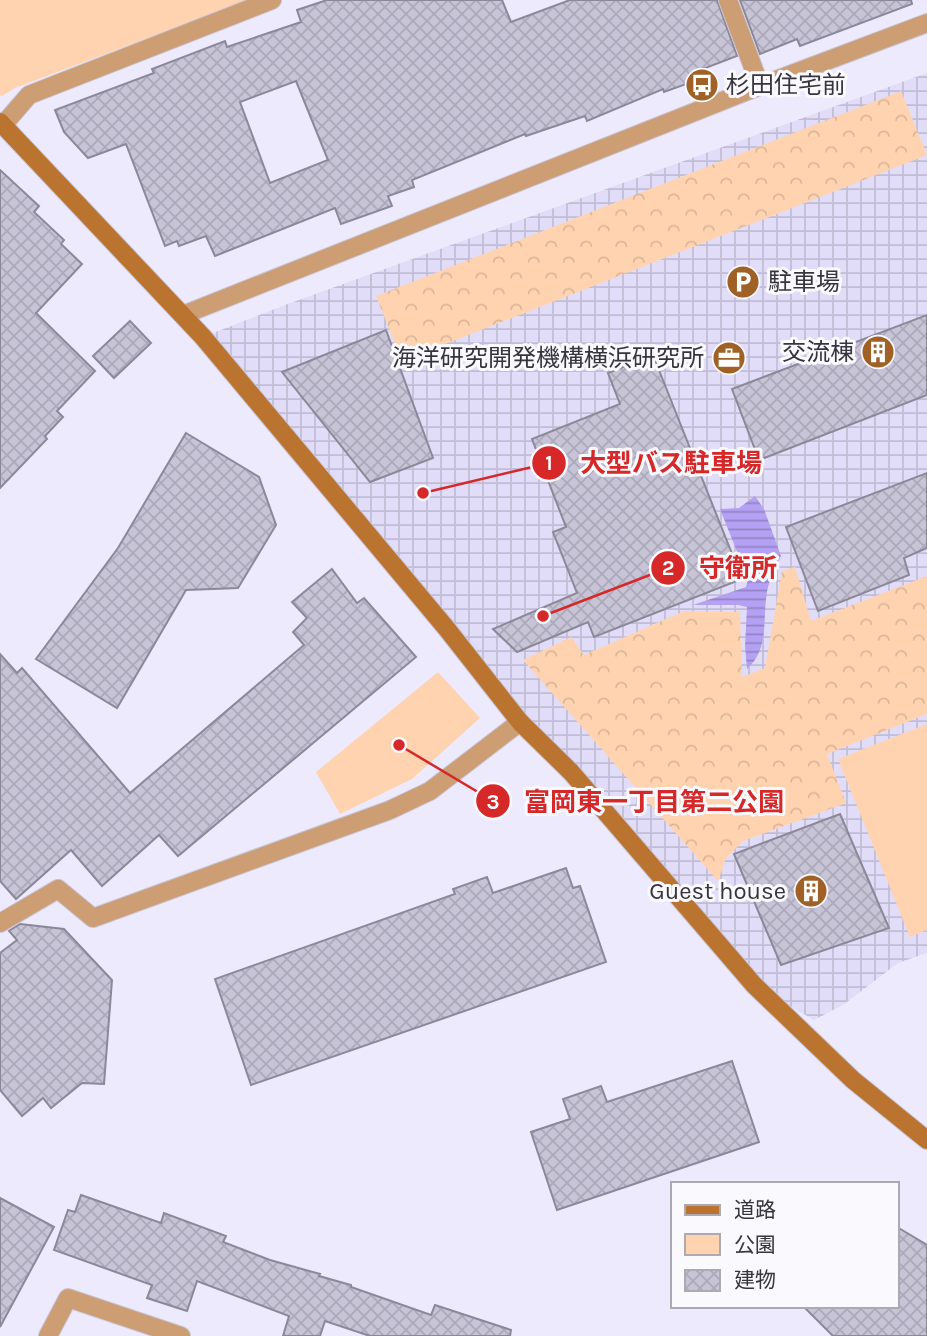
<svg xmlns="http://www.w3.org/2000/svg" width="927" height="1336" font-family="Karla,'Noto Sans JP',sans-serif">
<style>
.industrial{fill:url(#industrial-grid)}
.green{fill:#ffd3b0}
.forest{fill:url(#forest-crowns)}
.water{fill:url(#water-rules)}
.building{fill:url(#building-cross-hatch);stroke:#8b889a;stroke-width:2;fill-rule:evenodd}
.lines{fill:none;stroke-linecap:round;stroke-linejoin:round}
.street-casing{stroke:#c8c6d7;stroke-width:20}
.secondary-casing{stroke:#c8c6d7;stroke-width:20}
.street{stroke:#cd9d74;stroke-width:18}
.secondary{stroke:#bb7430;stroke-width:18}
.labels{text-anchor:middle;stroke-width:6;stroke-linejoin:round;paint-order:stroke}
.poi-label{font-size:24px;fill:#36343c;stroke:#faf9fe;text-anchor:end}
.leader{fill:none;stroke:#d62828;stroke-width:2.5}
.callout-dot{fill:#d62828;stroke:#faf9fe;stroke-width:2.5}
.mark-label{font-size:21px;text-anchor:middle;font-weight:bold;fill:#fff}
.callout-label{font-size:26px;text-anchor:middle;font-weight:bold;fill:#d62828;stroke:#faf9fe;stroke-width:6;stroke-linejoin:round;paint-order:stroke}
</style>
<defs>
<pattern id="industrial-grid" width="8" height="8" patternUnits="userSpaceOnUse" patternTransform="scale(1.75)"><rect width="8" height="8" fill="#e1dcf7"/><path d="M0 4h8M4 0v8" fill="none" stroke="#c2bdd5"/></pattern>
<pattern id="forest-crowns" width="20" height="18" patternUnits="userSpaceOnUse" patternTransform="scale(1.75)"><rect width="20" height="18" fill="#ffd3b0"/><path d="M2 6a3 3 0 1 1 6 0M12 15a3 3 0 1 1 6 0" fill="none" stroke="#dbb698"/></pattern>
<pattern id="water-rules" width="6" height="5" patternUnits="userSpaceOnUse" patternTransform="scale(1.75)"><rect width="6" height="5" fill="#b4a1f3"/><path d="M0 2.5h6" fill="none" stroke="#9384c6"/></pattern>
<pattern id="building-cross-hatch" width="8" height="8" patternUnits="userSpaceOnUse" patternTransform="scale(1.75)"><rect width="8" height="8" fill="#c8c4d8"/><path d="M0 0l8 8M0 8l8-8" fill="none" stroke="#aca9ba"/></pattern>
</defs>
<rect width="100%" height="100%" fill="#edeafe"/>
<path class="industrial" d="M 927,73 L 927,953 L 898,963 L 843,1005 L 814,1020 L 754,985 L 203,337 L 285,305 Z"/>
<g class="green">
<path d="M 0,0 L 249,0 L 15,88 L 2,96 L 0,95 Z"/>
<path d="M 438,672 L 480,718 L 412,779 L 340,814 L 316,772 Z"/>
<path d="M 927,724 L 927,930 L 910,937 L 838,759 Z"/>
</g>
<g class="forest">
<path d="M 901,91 L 927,155 L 402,361 L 376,296 Z"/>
<path d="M 795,567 L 811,621 L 927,576 L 927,714 L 827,754 L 846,803 L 743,841 L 726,858 L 718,881 L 523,660 L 571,637 L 584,655 L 684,611 L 740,612 L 742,677 L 765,668 L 782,571 Z"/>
</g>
<path class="water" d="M 755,496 L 764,509 L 781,556 C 776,567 769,580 767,592 C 762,620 770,648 747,669 L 745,646 L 747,607 L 738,605 L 693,605 L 746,587 L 748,579 L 720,509 L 739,508 Z"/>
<g class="building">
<path d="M 327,0 L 502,0 L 511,22 L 570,0 L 717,0 L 737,56 L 700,70 L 703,78 L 664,92 L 663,89 L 587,121 L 585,116 L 526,136 L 525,134 L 412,180 L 414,187 L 388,196 L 392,206 L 341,224 L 335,208 L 215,256 L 206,236 L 179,246 L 177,241 L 165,246 L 126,144 L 88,158 L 64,132 L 55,110 L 154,73 L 152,69 L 225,41 L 227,47 L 301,22 L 297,10 ZM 296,81 L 328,160 L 270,183 L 240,102 Z"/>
<path d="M 740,0 L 911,0 L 912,4 L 800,46 L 797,39 L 760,54 Z"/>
<path d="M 0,170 L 39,206 L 34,212 L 64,240 L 61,244 L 82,264 L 36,313 L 95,371 L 57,411 L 63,417 L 45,436 L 47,439 L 0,488 Z"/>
<path d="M 927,315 L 927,395 L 759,460 L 732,389 Z"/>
<path d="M 130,321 L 151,343 L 114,378 L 93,356 Z"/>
<path d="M 386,330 L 433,458 L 370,482 L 282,372 Z"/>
<path d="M 653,355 L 742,579 L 594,637 L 588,622 L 517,652 L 493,629 L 577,593 L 553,532 L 566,527 L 532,439 L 620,404 L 608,373 Z"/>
<path d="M 186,433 L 259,477 L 276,525 L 238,588 L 186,590 L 117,708 L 36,659 L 118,548 Z"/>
<path d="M 927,473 L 927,548 L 904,558 L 909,575 L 818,611 L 786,527 Z"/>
<path d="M 332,569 L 357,603 L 364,598 L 416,657 L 178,856 L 159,835 L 102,886 L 71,850 L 16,899 L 0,881 L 0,654 L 17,673 L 22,668 L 130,793 L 304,645 L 293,632 L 307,618 L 292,602 Z"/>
<path d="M 840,814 L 889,928 L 781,965 L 734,854 Z"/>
<path d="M 566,868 L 573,888 L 580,886 L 606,962 L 251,1085 L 215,979 L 455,894 L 453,889 L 487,877 L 493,893 Z"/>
<path d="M 20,924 L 64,929 L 112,980 L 104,1084 L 82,1083 L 51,1108 L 43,1098 L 22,1116 L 0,1090 L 0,953 L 17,940 L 9,931 Z"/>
<path d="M 732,1061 L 759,1142 L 557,1210 L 531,1132 L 570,1119 L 563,1099 L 601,1086 L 607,1102 Z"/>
<path d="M 81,1195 L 161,1223 L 164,1213 L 226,1236 L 223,1242 L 270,1260 L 320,1274 L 319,1276 L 351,1285 L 351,1287 L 431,1315 L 435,1305 L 511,1330 L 510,1336 L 370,1336 L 325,1321 L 320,1336 L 283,1336 L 289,1316 L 197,1281 L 187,1311 L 147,1298 L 152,1285 L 54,1250 L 68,1210 L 75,1212 Z"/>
<path d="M 0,1198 L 54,1227 L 0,1327 Z"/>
<path d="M 897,1227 L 927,1245 L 927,1336 L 833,1336 L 803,1306 L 897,1306 Z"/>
</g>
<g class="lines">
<defs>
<g id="street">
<path d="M 728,0 L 760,86"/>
<path d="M 4,124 L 29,95 L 272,0"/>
<path d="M 183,315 L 760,86 L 927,23"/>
<path d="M 0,923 L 58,889 L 93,918 L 390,810 L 430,791 L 520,722"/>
<path d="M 48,1336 L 68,1298 L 181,1336"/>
</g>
<path id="secondary" d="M 0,122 L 203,337 L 447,629 L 520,722 L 571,772 L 754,985 L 853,1080 L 927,1140"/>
</defs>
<use href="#street" class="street-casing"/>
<use href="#secondary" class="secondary-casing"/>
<use href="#street" class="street"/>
<use href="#secondary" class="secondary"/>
</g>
<defs>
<symbol id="bus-disc" viewBox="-11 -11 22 22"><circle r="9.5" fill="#9f6126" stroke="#faf9fe"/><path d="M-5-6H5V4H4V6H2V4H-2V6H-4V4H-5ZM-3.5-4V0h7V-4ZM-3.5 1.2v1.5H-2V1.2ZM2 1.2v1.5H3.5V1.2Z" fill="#fff"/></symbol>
<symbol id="parking-disc" viewBox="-11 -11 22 22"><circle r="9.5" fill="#9f6126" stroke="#faf9fe"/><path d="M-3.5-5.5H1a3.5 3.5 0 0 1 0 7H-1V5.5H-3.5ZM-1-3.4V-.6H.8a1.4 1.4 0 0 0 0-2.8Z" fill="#fff"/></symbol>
<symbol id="building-disc" viewBox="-11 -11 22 22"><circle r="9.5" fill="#9f6126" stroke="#faf9fe"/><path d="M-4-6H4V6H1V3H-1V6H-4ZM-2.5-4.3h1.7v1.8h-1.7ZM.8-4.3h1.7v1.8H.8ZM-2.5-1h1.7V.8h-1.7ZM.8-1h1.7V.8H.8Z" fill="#fff"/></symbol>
<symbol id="office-disc" viewBox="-11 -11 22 22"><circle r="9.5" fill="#9f6126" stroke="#faf9fe"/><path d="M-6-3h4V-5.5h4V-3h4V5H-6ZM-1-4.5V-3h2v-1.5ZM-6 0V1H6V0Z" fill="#fff"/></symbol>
</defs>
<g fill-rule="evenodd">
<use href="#bus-disc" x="683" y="66" width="38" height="38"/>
<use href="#parking-disc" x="724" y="263" width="38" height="38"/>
<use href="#building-disc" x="859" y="333" width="38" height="38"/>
<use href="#office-disc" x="710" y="339" width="38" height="38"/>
<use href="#building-disc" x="792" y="872" width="38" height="38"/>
</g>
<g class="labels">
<g class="poi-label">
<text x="726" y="93" text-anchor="start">杉田住宅前</text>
<text x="768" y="290" text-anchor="start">駐車場</text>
<text x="854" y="360">交流棟</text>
<text x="704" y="366">海洋研究開発機構横浜研究所</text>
<text x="786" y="899">Guest house</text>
</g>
</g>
<path class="leader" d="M423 493L549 463M543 616L668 568M399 745L493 801"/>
<g class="callout-dot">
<circle cx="423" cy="493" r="7"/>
<circle cx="543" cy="616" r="7"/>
<circle cx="399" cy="745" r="7"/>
<circle cx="549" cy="463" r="18"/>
<circle cx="668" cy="568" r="18"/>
<circle cx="493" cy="801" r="18"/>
</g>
<g class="mark-label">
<text x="549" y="470">1</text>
<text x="668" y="575">2</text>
<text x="493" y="809">3</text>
</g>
<g class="callout-label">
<text x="671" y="472">大型バス駐車場</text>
<text x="738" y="577">守衛所</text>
<text x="654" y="811">富岡東一丁目第二公園</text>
</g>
<rect x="671" y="1182" width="228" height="126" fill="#faf9fe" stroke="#acaab0" stroke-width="2"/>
<rect x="685" y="1205" width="35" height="10" fill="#bb7430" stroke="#acaab0" stroke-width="2"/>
<text x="734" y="1217" font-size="21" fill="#36343c">道路</text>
<rect x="685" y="1234" width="35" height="21" fill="#ffd3b0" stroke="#acaab0" stroke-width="2"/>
<text x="734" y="1252" font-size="21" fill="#36343c">公園</text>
<rect x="685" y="1270" width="35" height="21" fill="url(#building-cross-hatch)" stroke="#acaab0" stroke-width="2"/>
<text x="734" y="1287" font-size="21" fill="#36343c">建物</text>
</svg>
